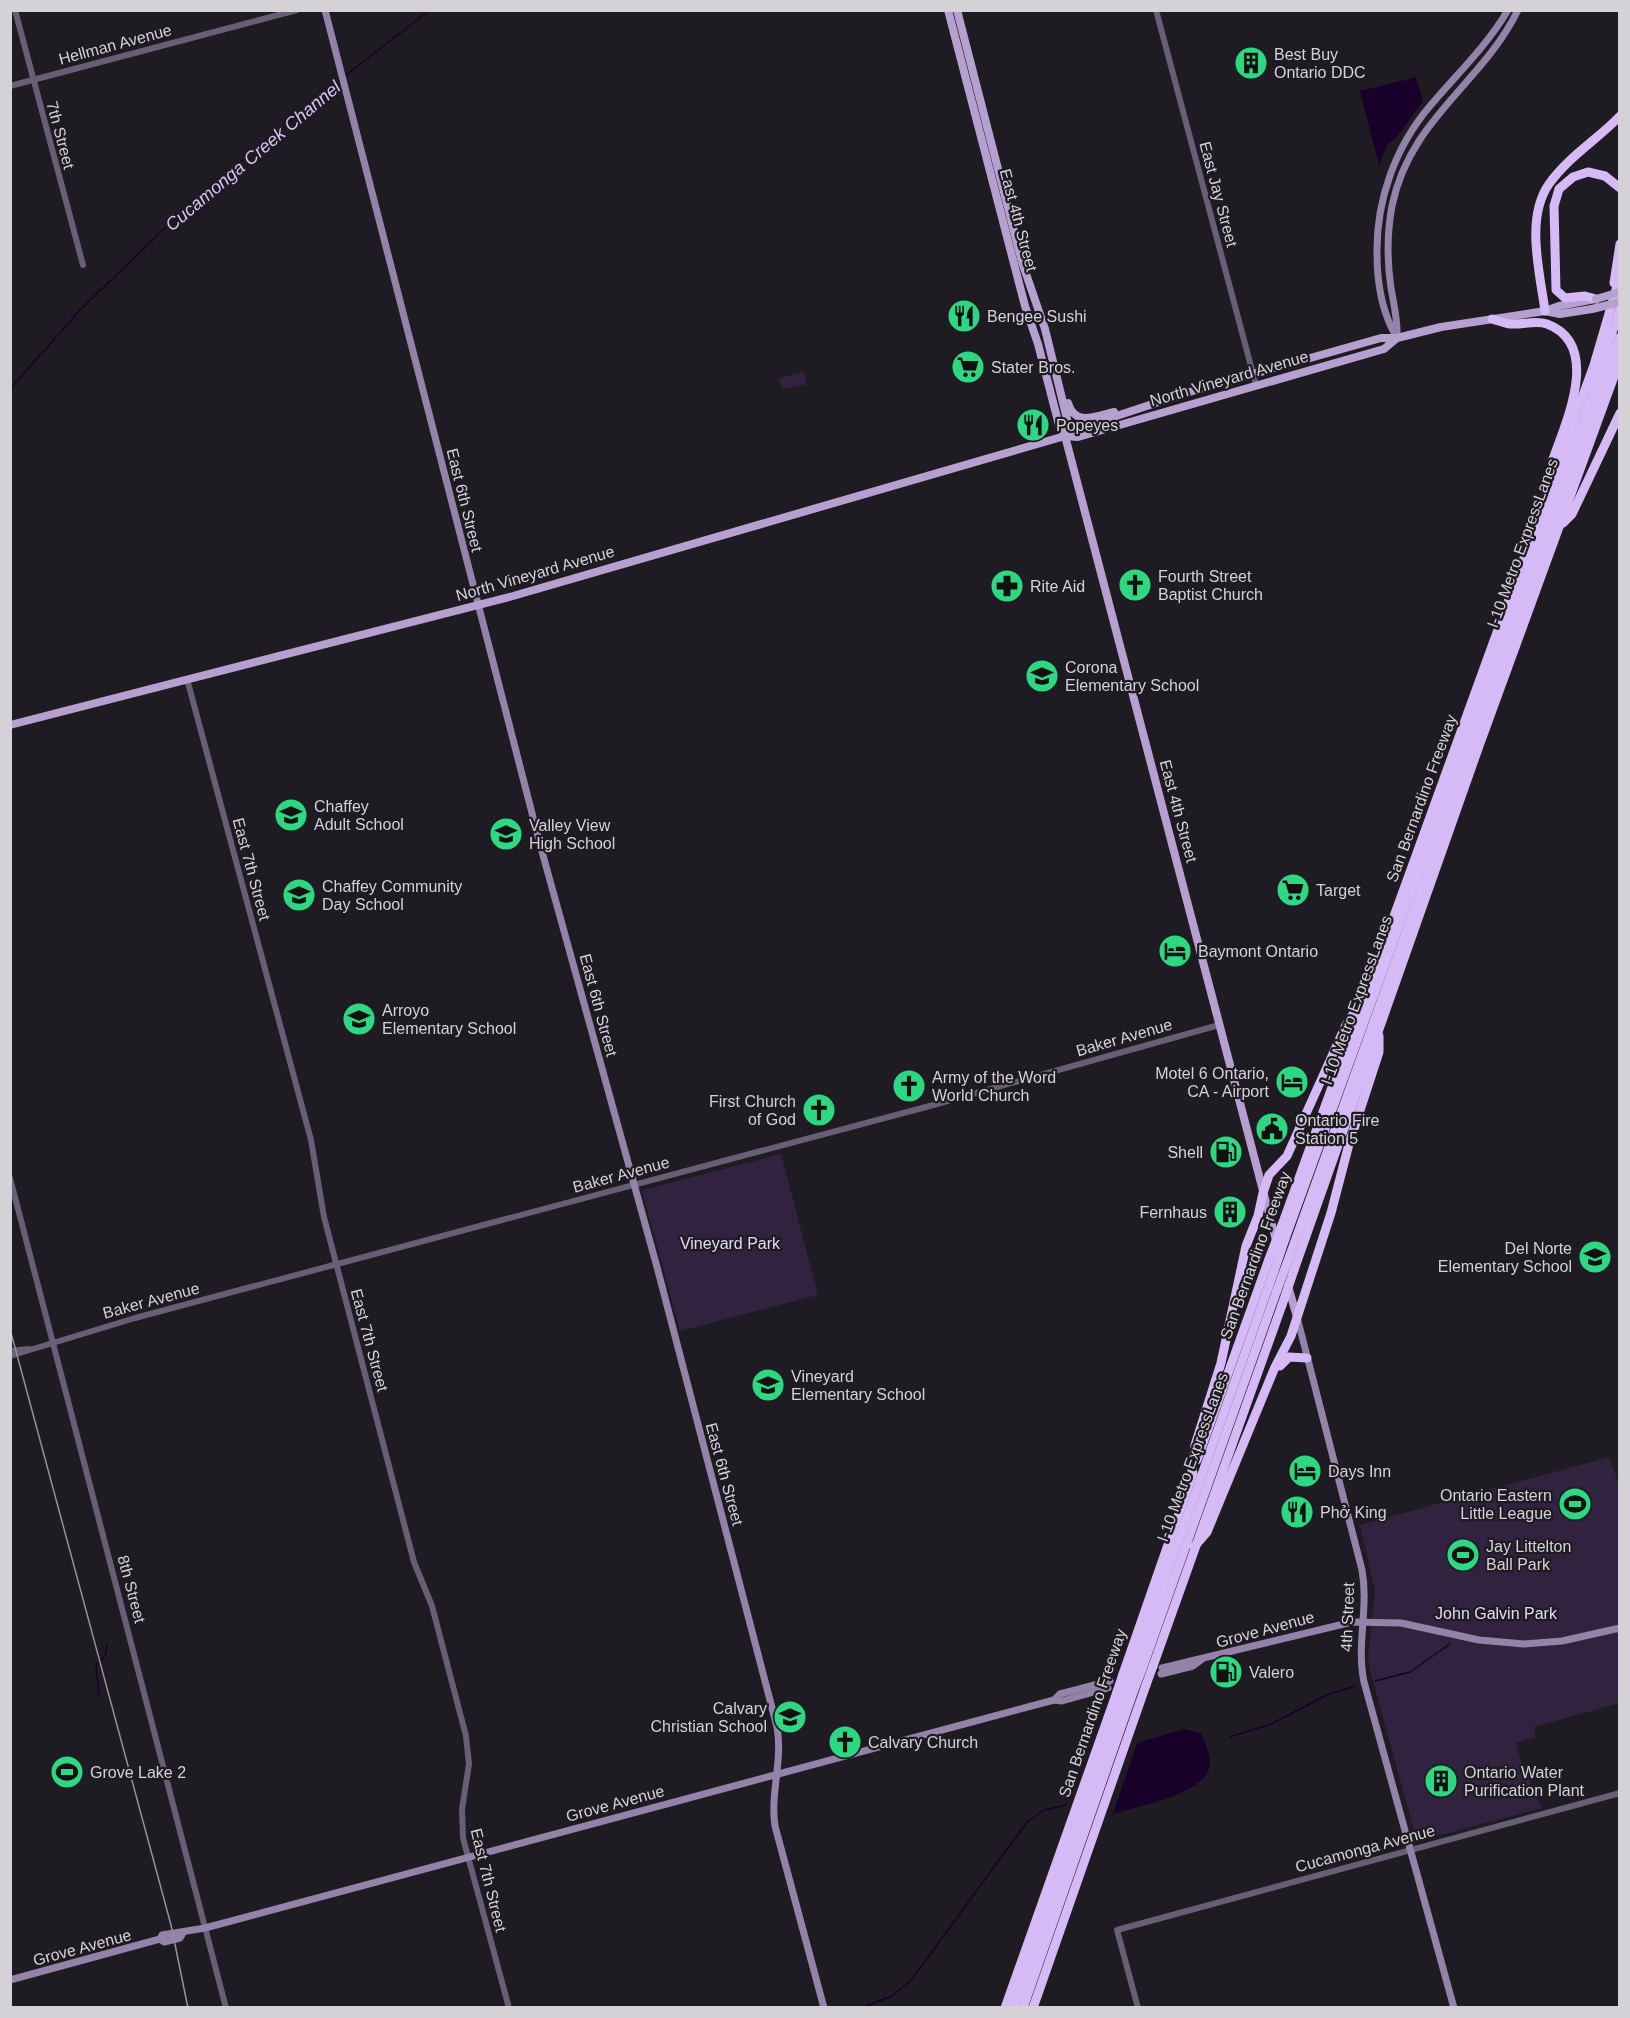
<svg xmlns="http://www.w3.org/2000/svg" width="1630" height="2018" font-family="Arial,sans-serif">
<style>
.green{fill:#312340}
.water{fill:#18002b}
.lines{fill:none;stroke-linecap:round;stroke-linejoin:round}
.stream{stroke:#18002b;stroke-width:1.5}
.tertiary{stroke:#685e75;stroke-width:6}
.secondary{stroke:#9483a8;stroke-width:7}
.primary{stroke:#b6a0d0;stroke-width:8}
.motorway{stroke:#d5baf5;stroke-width:9}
.rail{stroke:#949197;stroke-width:1.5}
.primary-bridge{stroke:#b6a0d0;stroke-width:8}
.motorway-bridge{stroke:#d5baf5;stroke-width:9}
.labels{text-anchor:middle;stroke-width:4.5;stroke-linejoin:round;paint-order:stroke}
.street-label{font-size:16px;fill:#d4d2d7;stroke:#1e1b22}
.poi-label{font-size:16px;fill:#d4d2d7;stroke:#1e1b22;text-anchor:start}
.park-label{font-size:16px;fill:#e6d8f8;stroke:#1e1b22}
.water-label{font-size:18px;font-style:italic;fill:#dac4f4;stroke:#1e1b22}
</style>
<rect width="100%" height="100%" fill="#1e1b22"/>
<g class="green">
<path d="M 804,372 L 807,384 L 782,390 L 779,378 Z"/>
<path d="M 781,1154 L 818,1295 L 680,1331 L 642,1190 Z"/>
<path d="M 1609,1457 L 1620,1487 L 1619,1703 L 1534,1727 L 1536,1737 L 1516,1743 L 1521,1762 L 1542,1808 L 1417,1841 L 1370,1670 L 1368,1656 L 1375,1592 L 1360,1525 Z"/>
</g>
<g class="water">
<path d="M 1416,77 L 1423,101 L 1396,138 L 1387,145 L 1379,165 L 1360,91 Z"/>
<path d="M 1184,1729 L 1201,1733 C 1205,1742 1211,1756 1210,1765 C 1206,1795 1137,1806 1113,1814 L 1137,1743 Z"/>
</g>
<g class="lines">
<g class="stream">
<path d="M 346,75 L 430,10"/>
<path d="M 10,389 L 80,310 L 193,201 L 340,80"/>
<path d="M 1375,1681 L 1410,1672 L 1450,1644"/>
<path d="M 99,1697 L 96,1665 L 105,1656 L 107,1645"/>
<path d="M 1230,1737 L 1271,1724 L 1327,1695 L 1355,1686"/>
<path d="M 861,2008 L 892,1996 L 912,1979 L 1027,1822 L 1044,1810 L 1066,1805"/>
</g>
<g class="tertiary">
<path d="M 15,10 L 83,265"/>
<path d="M 1156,10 L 1256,385"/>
<path d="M 10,86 L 297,10"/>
<path d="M 187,679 L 311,1140 L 324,1217 L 414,1562 L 432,1606 L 466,1736 L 469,1764 L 462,1809 L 463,1838 L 509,2008"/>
<path d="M 10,1178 L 226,2008"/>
<path d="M 10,1351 L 29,1349"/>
<path d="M 10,1356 L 135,1318 L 926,1107 L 1219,1025"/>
<path d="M 1138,2008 L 1117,1930 L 1620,1793"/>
</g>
<g class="secondary">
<path d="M 325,10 L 541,848 L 657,1267 L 777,1727 C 783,1761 770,1793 775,1826 L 824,2008"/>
<path d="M 1397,338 C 1382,313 1377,283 1377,254 C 1376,201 1395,147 1430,106 C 1457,74 1486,47 1508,10"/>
<path d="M 1397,338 C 1398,320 1394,306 1391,288 C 1387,261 1387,233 1392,206 C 1410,118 1482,84 1518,10"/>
<path d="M 1297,1317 L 1362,1570 C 1369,1608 1356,1644 1364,1682 L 1454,2008"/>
<path d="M 1162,1668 L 1352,1622 L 1401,1623 L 1479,1640 L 1524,1644 L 1562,1641 L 1620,1628"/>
<path d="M 1161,1674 L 1193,1666 L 1201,1660"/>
<path d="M 1054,1700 L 1060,1694 L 1110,1681"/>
<path d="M 160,1939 L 164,1942 L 180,1938 L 183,1933"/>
<path d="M 10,1980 L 160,1939 L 162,1935 L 205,1928 L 1054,1700 L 1062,1701 L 1108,1688"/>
</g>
<g class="primary">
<path d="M 948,10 L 1025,306 L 1038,344 L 1059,425 L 1065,436 L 1277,1244"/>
<path d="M 957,10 L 1022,262 L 1045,329 L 1068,423 L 1065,436"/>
<path d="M 1545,311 L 1560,314 L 1592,309"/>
<path d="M 1068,403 C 1075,427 1096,416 1114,412"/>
<path d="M 1065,436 L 1078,437 L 1384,349 L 1397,338"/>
<path d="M 10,725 L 513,596 L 1065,436 L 1080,428 L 1186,393 L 1381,338 L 1397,338 L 1441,327 L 1545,311 L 1559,306 L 1595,299"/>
<path d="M 1288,1286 L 1297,1317"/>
</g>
<g class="motorway">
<path d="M 1614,283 L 1620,244"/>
<path d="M 1596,299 L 1585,296 L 1565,298 L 1556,290 L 1554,206 L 1559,189 L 1573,177 L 1588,172 L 1605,176 L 1620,188"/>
<path d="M 1545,311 C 1540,273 1525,218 1549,184 C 1568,157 1598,139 1620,116"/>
<path d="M 1492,319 C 1498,321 1504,323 1510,324 C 1523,325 1535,320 1547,324 C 1603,345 1565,424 1552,462"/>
<path d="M 1563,523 L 1572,514 L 1620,413"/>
<path d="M 1282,1225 L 1594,365 L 1620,276"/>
<path d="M 1285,1239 L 1593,393 L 1620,308"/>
<path d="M 1290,1255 L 1620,337"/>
<path d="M 1294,1270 L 1479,746 L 1620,360"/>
<path d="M 1280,1366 L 1289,1357 L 1307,1358"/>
<path d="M 1197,1460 L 1269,1259"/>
<path d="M 1191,1478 L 1195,1445 L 1221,1363 L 1246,1246 L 1258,1216 L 1263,1193 L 1269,1175 L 1287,1156 L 1345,1027 L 1360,1003"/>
<path d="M 1194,1547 L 1207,1532 L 1275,1367 L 1291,1336 L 1331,1213 L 1349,1144 L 1379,1052 L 1379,1036"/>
<path d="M 1153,1666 L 1282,1305"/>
<path d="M 1142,1669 L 1277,1290"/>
<path d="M 1132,1672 L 1273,1274"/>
<path d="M 1123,1674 L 1193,1473"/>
<path d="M 1005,2008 L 1117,1692"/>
<path d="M 1014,2008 L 1126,1690"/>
<path d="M 1023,2008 L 1135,1687"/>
<path d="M 1033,2008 L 1146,1685"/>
</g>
<path class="rail" d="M 10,1329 L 171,1925 L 188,2008"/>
<g class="primary-bridge">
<path d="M 1596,299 L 1620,292"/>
<path d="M 1592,309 L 1620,302"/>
</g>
<g class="motorway-bridge">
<path d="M 1269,1259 L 1282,1225"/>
<path d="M 1273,1274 L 1285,1239"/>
<path d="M 1277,1290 L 1290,1255"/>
<path d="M 1282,1305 L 1294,1270"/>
<path d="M 1146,1685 L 1153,1666"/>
<path d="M 1135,1687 L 1142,1669"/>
<path d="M 1126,1690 L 1132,1672"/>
<path d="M 1117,1692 L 1123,1674"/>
</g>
</g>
<defs>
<symbol id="building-disc" viewBox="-11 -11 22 22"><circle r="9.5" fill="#2ed883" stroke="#1e1b22"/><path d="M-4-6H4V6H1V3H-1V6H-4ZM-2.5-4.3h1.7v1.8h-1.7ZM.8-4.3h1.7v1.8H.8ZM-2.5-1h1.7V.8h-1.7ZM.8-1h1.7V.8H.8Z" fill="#111"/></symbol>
<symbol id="restaurant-disc" viewBox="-11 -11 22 22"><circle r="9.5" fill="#2ed883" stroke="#1e1b22"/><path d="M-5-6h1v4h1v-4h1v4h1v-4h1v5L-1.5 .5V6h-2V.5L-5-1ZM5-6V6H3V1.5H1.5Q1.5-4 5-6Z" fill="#111"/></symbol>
<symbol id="supermarket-disc" viewBox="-11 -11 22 22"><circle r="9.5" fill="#2ed883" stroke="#1e1b22"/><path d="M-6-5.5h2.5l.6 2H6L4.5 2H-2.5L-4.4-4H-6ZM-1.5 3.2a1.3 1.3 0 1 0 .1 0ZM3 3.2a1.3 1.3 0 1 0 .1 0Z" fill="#111"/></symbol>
<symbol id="church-disc" viewBox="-11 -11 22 22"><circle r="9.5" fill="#2ed883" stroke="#1e1b22"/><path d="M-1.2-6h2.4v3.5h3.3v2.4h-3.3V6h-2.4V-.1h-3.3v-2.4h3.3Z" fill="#111"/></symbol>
<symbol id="pharmacy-disc" viewBox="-11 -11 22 22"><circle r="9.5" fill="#2ed883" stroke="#1e1b22"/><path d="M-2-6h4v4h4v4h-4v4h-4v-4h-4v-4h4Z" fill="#111"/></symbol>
<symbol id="school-disc" viewBox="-11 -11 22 22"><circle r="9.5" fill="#2ed883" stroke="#1e1b22"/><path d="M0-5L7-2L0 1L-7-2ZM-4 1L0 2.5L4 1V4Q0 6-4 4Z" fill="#111"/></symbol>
<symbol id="hotel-disc" viewBox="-11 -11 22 22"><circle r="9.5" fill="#2ed883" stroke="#1e1b22"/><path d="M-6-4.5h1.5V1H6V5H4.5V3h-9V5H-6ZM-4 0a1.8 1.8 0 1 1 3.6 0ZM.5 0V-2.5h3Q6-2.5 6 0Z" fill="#111"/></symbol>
<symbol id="civic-disc" viewBox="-11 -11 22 22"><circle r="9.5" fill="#2ed883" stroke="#1e1b22"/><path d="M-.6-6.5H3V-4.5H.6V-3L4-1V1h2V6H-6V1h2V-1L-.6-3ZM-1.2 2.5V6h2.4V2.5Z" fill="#111"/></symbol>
<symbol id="fuel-disc" viewBox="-11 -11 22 22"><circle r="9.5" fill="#2ed883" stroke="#1e1b22"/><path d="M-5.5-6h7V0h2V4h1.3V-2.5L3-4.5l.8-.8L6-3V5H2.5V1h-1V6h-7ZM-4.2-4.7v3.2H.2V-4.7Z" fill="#111"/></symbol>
<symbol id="stadium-disc" viewBox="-11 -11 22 22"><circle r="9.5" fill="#2ed883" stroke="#1e1b22"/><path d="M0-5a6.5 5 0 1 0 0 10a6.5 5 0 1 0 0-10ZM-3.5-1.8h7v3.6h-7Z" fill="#111"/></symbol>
</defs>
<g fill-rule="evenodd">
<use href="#building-disc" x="1232" y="44" width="38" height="38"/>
<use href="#restaurant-disc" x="945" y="297" width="38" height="38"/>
<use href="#supermarket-disc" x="949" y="348" width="38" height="38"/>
<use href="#restaurant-disc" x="1014" y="406" width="38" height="38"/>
<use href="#church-disc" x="1116" y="566" width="38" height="38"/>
<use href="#pharmacy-disc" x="988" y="567" width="38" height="38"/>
<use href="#school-disc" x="1023" y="657" width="38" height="38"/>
<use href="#school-disc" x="272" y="796" width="38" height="38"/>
<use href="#school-disc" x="487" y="815" width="38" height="38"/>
<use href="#supermarket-disc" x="1274" y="871" width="38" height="38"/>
<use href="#school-disc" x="280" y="876" width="38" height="38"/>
<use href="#hotel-disc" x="1156" y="932" width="38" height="38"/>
<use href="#school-disc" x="340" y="1000" width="38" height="38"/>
<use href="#hotel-disc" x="1273" y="1063" width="38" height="38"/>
<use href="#church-disc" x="890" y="1067" width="38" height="38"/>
<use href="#church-disc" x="800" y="1091" width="38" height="38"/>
<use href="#civic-disc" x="1253" y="1110" width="38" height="38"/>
<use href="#fuel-disc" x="1207" y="1133" width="38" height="38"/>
<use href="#building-disc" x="1211" y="1193" width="38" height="38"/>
<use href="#school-disc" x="1576" y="1238" width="38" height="38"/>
<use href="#school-disc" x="749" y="1366" width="38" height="38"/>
<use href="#hotel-disc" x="1286" y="1452" width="38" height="38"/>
<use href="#stadium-disc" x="1556" y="1485" width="38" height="38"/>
<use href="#restaurant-disc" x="1278" y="1493" width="38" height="38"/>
<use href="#stadium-disc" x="1444" y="1536" width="38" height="38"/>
<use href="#fuel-disc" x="1207" y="1653" width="38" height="38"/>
<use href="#school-disc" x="771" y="1698" width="38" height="38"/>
<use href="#church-disc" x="826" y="1723" width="38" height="38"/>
<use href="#stadium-disc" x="48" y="1753" width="38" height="38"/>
<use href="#building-disc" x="1422" y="1762" width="38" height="38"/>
</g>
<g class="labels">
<g class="street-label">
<text transform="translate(115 44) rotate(-15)" y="6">Hellman Avenue</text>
<text transform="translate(61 135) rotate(75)" y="6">7th Street</text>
<text transform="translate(1219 194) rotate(75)" y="6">East Jay Street</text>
<text transform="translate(1019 220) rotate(75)" y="6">East 4th Street</text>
<text transform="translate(1229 378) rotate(-16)" y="6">North Vineyard Avenue</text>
<text transform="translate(465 500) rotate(76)" y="6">East 6th Street</text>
<text transform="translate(1522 543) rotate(-70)" y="6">I-10 Metro ExpressLanes</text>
<text transform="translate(535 573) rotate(-16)" y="6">North Vineyard Avenue</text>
<text transform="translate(1421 798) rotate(-70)" y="6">San Bernardino Freeway</text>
<text transform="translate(1179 811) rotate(75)" y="6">East 4th Street</text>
<text transform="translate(252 869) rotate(75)" y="6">East 7th Street</text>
<text transform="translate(1356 1000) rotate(-70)" y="6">I-10 Metro ExpressLanes</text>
<text transform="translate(599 1005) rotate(75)" y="6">East 6th Street</text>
<text transform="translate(1124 1037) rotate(-16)" y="6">Baker Avenue</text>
<text transform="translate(621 1174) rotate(-15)" y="6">Baker Avenue</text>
<text transform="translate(1255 1255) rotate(-70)" y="6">San Bernardino Freeway</text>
<text transform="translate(151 1300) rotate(-15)" y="6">Baker Avenue</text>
<text transform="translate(370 1340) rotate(75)" y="6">East 7th Street</text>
<text transform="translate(1192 1457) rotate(-70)" y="6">I-10 Metro ExpressLanes</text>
<text transform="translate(725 1474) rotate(75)" y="6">East 6th Street</text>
<text transform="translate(132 1589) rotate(75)" y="6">8th Street</text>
<text transform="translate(1347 1617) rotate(-88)" y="6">4th Street</text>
<text transform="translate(1265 1629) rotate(-15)" y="6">Grove Avenue</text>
<text transform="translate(1092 1713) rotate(-71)" y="6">San Bernardino Freeway</text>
<text transform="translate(615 1803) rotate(-15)" y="6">Grove Avenue</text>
<text transform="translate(1365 1848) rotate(-15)" y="6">Cucamonga Avenue</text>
<text transform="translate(489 1880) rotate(76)" y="6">East 7th Street</text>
<text transform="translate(82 1947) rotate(-15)" y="6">Grove Avenue</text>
</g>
<g class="poi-label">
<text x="1274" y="60">Best Buy<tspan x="1274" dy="18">Ontario DDC</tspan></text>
<text x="987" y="322">Bengee Sushi</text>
<text x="991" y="373">Stater Bros.</text>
<text x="1056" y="431">Popeyes</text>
<text x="1158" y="582">Fourth Street<tspan x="1158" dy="18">Baptist Church</tspan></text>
<text x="1030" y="592">Rite Aid</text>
<text x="1065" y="673">Corona<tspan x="1065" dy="18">Elementary School</tspan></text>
<text x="314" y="812">Chaffey<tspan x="314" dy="18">Adult School</tspan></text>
<text x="529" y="831">Valley View<tspan x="529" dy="18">High School</tspan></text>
<text x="322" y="892">Chaffey Community<tspan x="322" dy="18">Day School</tspan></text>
<text x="1316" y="896">Target</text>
<text x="1198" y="957">Baymont Ontario</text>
<text x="382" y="1016">Arroyo<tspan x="382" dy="18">Elementary School</tspan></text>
<text x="1269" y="1079" text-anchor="end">Motel 6 Ontario,<tspan x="1269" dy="18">CA - Airport</tspan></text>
<text x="932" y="1083">Army of the Word<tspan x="932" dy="18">World Church</tspan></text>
<text x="796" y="1107" text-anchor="end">First Church<tspan x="796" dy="18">of God</tspan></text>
<text x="1295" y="1126">Ontario Fire<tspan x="1295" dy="18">Station 5</tspan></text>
<text x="1203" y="1158" text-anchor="end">Shell</text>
<text x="1207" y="1218" text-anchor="end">Fernhaus</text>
<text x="1572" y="1254" text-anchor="end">Del Norte<tspan x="1572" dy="18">Elementary School</tspan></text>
<text x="791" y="1382">Vineyard<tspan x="791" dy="18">Elementary School</tspan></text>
<text x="1328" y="1477">Days Inn</text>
<text x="1552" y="1501" text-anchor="end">Ontario Eastern<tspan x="1552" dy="18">Little League</tspan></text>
<text x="1320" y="1518">Phở King</text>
<text x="1486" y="1552">Jay Littelton<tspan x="1486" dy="18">Ball Park</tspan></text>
<text x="1249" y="1678">Valero</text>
<text x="767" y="1714" text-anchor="end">Calvary<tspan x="767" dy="18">Christian School</tspan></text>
<text x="868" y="1748">Calvary Church</text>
<text x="90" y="1778">Grove Lake 2</text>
<text x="1464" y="1778">Ontario Water<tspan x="1464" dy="18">Purification Plant</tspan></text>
</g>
<g class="park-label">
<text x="730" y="1249">Vineyard Park</text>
<text x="1496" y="1619">John Galvin Park</text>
</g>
<g class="water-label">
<text transform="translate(253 156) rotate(-40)" y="6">Cucamonga Creek Channel</text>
</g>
</g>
<rect width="1630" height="2018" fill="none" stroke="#d4d2d7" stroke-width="24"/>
</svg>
